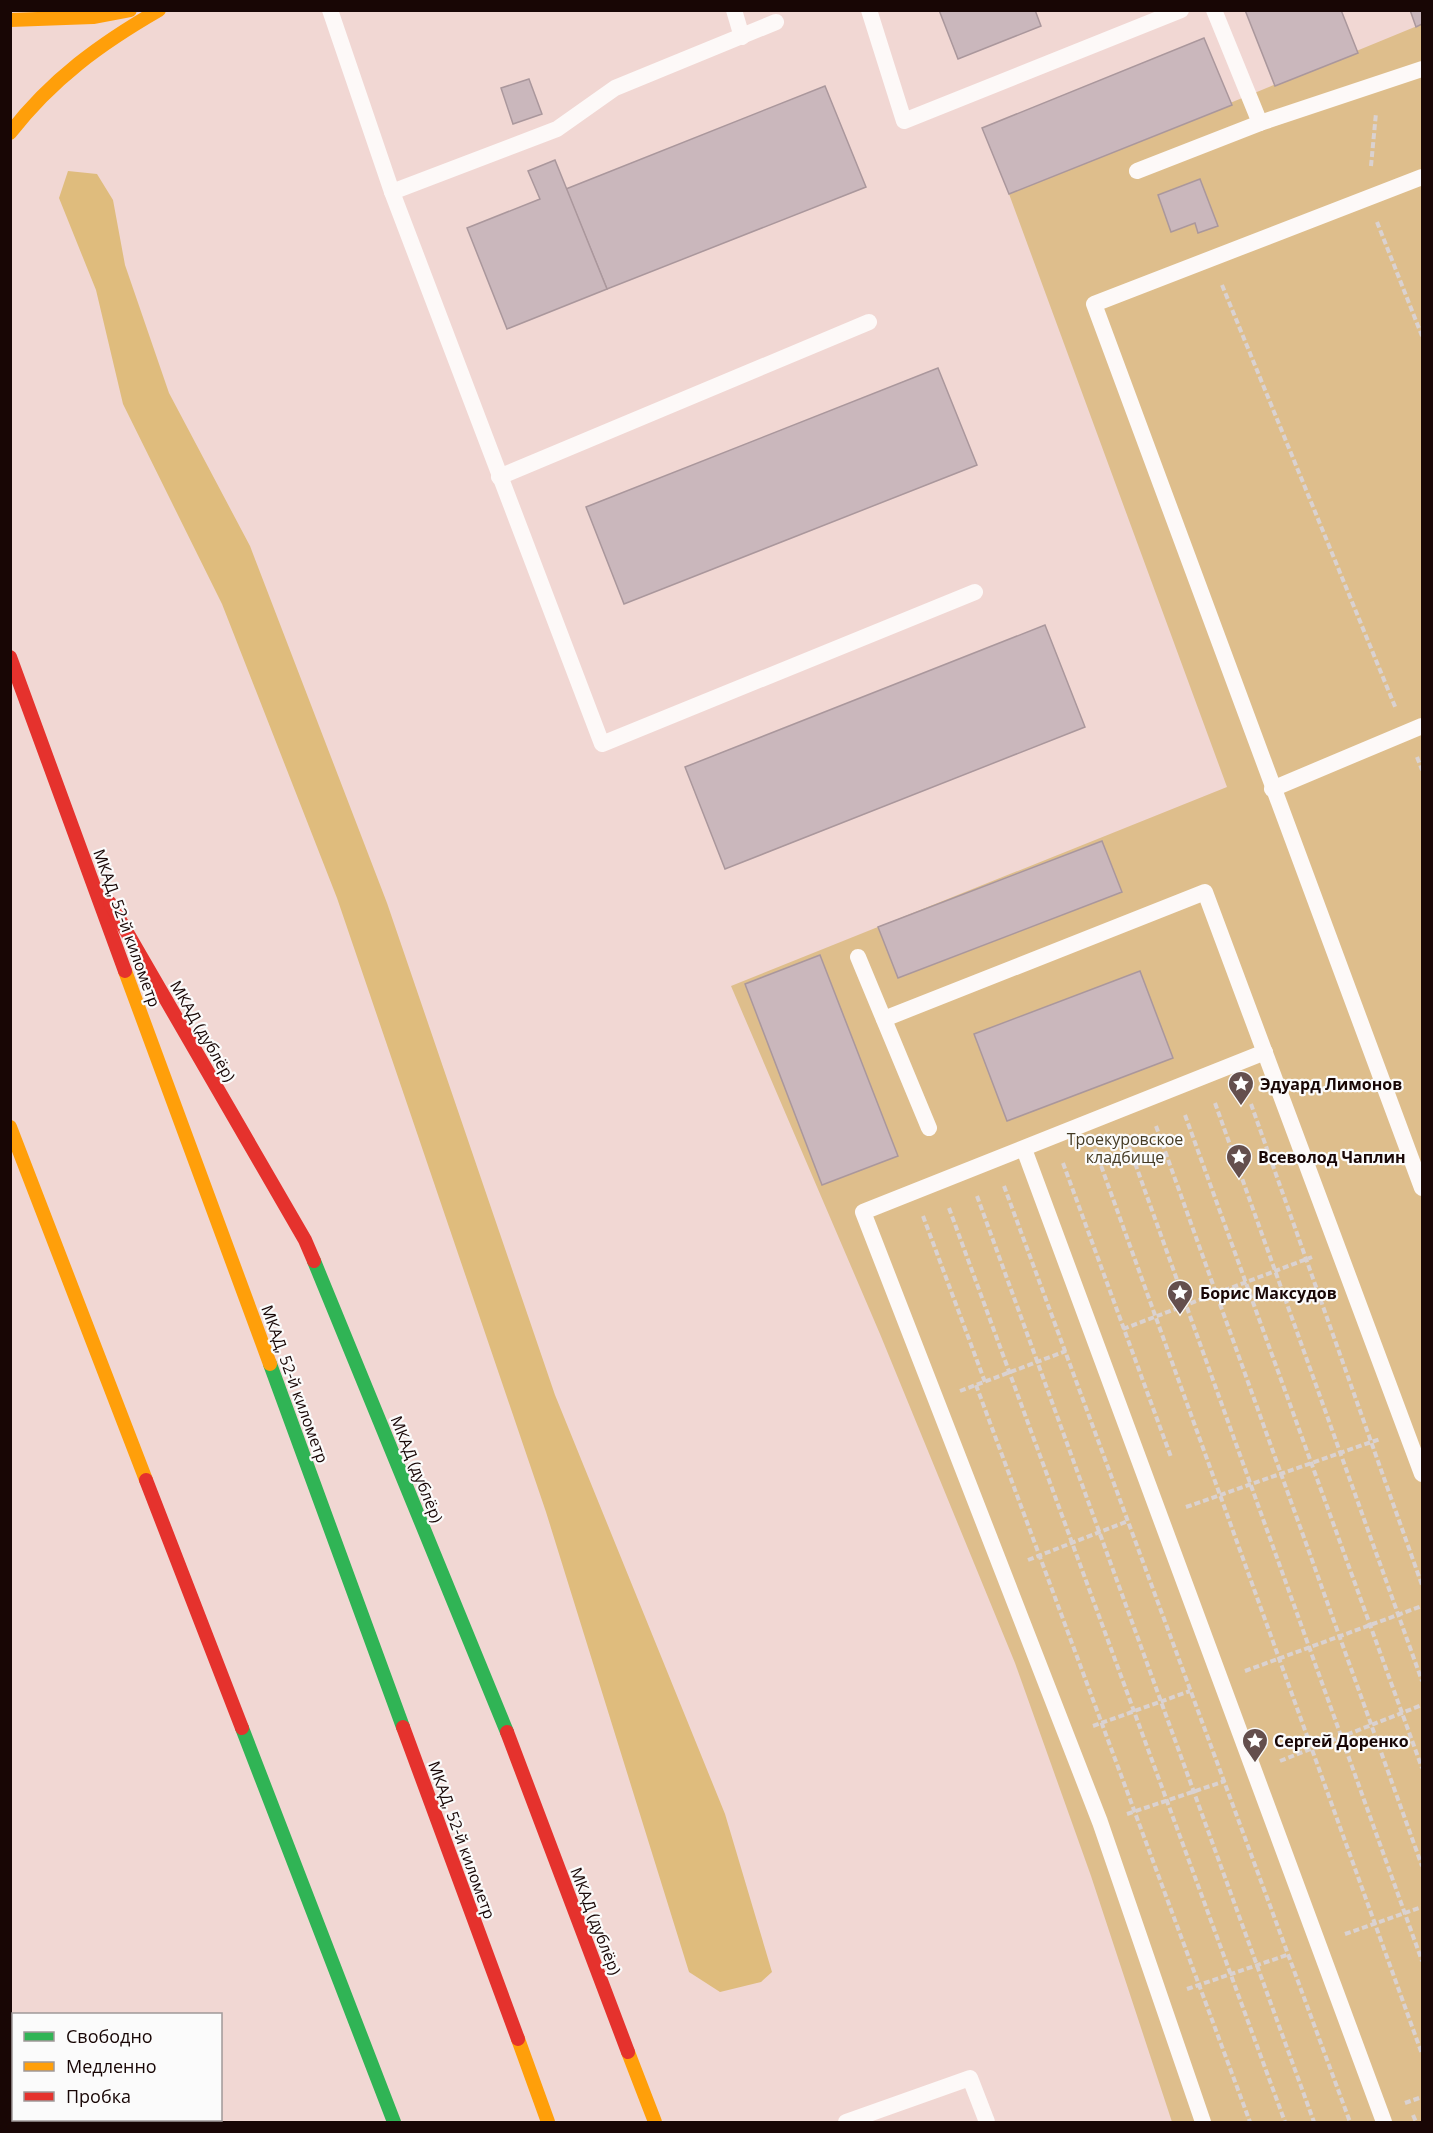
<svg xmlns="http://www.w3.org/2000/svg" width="1433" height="2133" font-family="'Open Sans',sans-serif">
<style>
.green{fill:#debe8c}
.forest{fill:#dfbc7d}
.building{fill:#cab7bc;stroke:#aa979c;stroke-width:1.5}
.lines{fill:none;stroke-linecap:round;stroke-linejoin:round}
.path{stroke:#dad2d1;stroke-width:4;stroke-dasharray:6 3;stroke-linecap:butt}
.lane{stroke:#fdf9f8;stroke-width:16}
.fast{stroke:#30b455;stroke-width:14}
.slow{stroke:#ff9f0a;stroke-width:14}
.jam{stroke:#e5322d;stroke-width:14}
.labels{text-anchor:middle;stroke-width:4.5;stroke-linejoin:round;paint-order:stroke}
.street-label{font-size:16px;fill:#180605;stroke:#fbfbfb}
.poi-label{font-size:16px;font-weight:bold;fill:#180605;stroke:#fbfbfb;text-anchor:start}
.park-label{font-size:16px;fill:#453b24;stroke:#fbfbfb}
</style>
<rect width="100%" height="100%" fill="#f1d7d3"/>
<path class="green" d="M 1422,24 L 1422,2122 L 1172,2122 L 1091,1876 L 1015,1663 L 880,1334 L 731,986 L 1227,787 L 1009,194 Z"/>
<path class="forest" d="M 68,171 L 97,174 L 113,200 L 125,265 L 169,393 L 250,546 L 387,903 L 555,1395 L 725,1814 L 772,1972 L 761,1982 L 720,1992 L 689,1972 L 546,1512 L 337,898 L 222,604 L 123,404 L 96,290 L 59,198 Z"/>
<g class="building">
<path d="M 939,10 L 1035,10 L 1041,26 L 958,59 Z"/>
<path d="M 1245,10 L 1341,10 L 1358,53 L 1275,86 Z"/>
<path d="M 1410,10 L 1422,10 L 1422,24 L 1416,27 Z"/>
<path d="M 1204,38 L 1232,105 L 1009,194 L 982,128 Z"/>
<path d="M 529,79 L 542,114 L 513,124 L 501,88 Z"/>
<path d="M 825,86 L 866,187 L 607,289 L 566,189 Z"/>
<path d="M 555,160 L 607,289 L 507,329 L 467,228 L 540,199 L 528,171 Z"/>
<path d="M 1200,179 L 1218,226 L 1198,233 L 1195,223 L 1171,232 L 1158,195 Z"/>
<path d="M 938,368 L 977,465 L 624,604 L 586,507 Z"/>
<path d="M 1045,625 L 1085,727 L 725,869 L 685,767 Z"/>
<path d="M 1102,841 L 1122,892 L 898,978 L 878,927 Z"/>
<path d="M 820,955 L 898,1156 L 822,1185 L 745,984 Z"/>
<path d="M 1140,971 L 1173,1058 L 1007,1121 L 974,1034 Z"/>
</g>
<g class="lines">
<g class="path">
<path d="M 1371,166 L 1376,113"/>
<path d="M 1377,222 L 1422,336"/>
<path d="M 1222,285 L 1396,709"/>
<path d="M 1417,757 L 1422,770"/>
<path d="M 1215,1103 L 1422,1681"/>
<path d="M 1251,1104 L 1422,1585"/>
<path d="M 1185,1115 L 1422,1768"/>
<path d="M 1156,1126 L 1422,1866"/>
<path d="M 1126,1138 L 1422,1961"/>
<path d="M 1095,1149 L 1422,2054"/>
<path d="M 1063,1163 L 1171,1457"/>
<path d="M 1004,1186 L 1350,2122"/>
<path d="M 977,1196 L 1314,2122"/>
<path d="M 949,1208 L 1285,2122"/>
<path d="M 923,1216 L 985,1382"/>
<path d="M 1123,1329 L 1312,1257"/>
<path d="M 976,1385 L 1250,2122"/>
<path d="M 960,1391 L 1066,1351"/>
<path d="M 1186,1507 L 1380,1439"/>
<path d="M 1028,1560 L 1128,1521"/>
<path d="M 1245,1671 L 1422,1606"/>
<path d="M 1093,1726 L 1190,1691"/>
<path d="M 1280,1761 L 1422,1705"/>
<path d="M 1127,1814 L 1225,1781"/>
<path d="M 1345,1934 L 1422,1907"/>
<path d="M 1187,1989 L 1287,1955"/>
<path d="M 1405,2103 L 1422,2097"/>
<path d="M 1413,2115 L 1416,2122"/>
</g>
<g class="lane">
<path d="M 330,10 L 392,192 L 602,744 L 975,592"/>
<path d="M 734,10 L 742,37"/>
<path d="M 869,10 L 904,121 L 1181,10"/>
<path d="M 1260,123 L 1422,69"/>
<path d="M 1137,171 L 1260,123 L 1214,10"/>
<path d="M 1422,177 L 1094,304 L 1422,1188"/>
<path d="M 392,192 L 557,129 L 615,88 L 776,22"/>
<path d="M 499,477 L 869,322"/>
<path d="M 1272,789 L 1422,726"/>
<path d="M 858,957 L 929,1128"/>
<path d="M 884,1019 L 1205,892 L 1422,1474"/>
<path d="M 1024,1149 L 1384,2122"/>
<path d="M 10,2072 L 14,2082"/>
<path d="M 25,2120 L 26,2122"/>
<path d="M 846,2122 L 970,2078 L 987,2122"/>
<path d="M 1203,2122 L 1100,1822 L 863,1212 L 1265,1052"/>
</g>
<g class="fast">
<path d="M 314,1261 L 507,1732"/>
<path d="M 270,1364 L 403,1727"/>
<path d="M 242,1728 L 394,2122"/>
</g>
<g class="slow">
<path d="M 10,20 L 93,17 L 130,10"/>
<path d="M 10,133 C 52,79 100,44 159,10"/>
<path d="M 125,971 L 270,1364"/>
<path d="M 10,1127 L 146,1480"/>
<path d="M 518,2039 L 548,2122"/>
<path d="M 628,2052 L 655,2122"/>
</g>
<g class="jam">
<path d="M 10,657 L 125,971"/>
<path d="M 110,903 L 305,1240 L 314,1261"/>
<path d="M 146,1480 L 242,1728"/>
<path d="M 403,1727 L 518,2039"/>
<path d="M 507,1732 L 628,2052"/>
</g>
</g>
<defs>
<symbol id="sight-pin" viewBox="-11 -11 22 30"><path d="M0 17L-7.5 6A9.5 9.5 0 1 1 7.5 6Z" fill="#644f4d" stroke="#fbfbfb"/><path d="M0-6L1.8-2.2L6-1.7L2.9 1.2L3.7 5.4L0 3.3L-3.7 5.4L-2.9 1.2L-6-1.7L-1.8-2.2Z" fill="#fff"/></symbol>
</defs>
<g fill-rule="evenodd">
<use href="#sight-pin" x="1226" y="1069" width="30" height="40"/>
<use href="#sight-pin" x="1224" y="1142" width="30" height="40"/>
<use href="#sight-pin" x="1165" y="1278" width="30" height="40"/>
<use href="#sight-pin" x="1240" y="1726" width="30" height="40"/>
</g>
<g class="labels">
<g class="street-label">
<text transform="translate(127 928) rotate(70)" y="6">МКАД, 52-й километр</text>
<text transform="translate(203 1031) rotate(60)" y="6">МКАД (дублёр)</text>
<text transform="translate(295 1384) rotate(70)" y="6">МКАД, 52-й километр</text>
<text transform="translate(417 1469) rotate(68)" y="6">МКАД (дублёр)</text>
<text transform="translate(462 1840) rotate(70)" y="6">МКАД, 52-й километр</text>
<text transform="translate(596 1921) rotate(69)" y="6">МКАД (дублёр)</text>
</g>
<g class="poi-label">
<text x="1260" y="1090">Эдуард Лимонов</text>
<text x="1258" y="1163">Всеволод Чаплин</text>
<text x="1200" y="1299">Борис Максудов</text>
<text x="1274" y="1747">Сергей Доренко</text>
</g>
<g class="park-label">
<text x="1125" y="1145">Троекуровское<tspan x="1125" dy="18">кладбище</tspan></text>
</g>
</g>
<rect width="1433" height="2133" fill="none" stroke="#180605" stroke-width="24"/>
<rect x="12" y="2013" width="210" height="108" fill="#fbfbfb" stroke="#a09999" stroke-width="1.5"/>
<rect x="24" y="2032" width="30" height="9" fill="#30b455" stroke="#a09999" stroke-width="1.5"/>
<text x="66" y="2043" font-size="18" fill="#180605">Свободно</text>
<rect x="24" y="2062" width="30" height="9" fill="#ff9f0a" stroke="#a09999" stroke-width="1.5"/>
<text x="66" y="2073" font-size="18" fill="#180605">Медленно</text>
<rect x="24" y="2092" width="30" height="9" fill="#e5322d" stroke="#a09999" stroke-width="1.5"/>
<text x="66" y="2103" font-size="18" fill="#180605">Пробка</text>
</svg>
